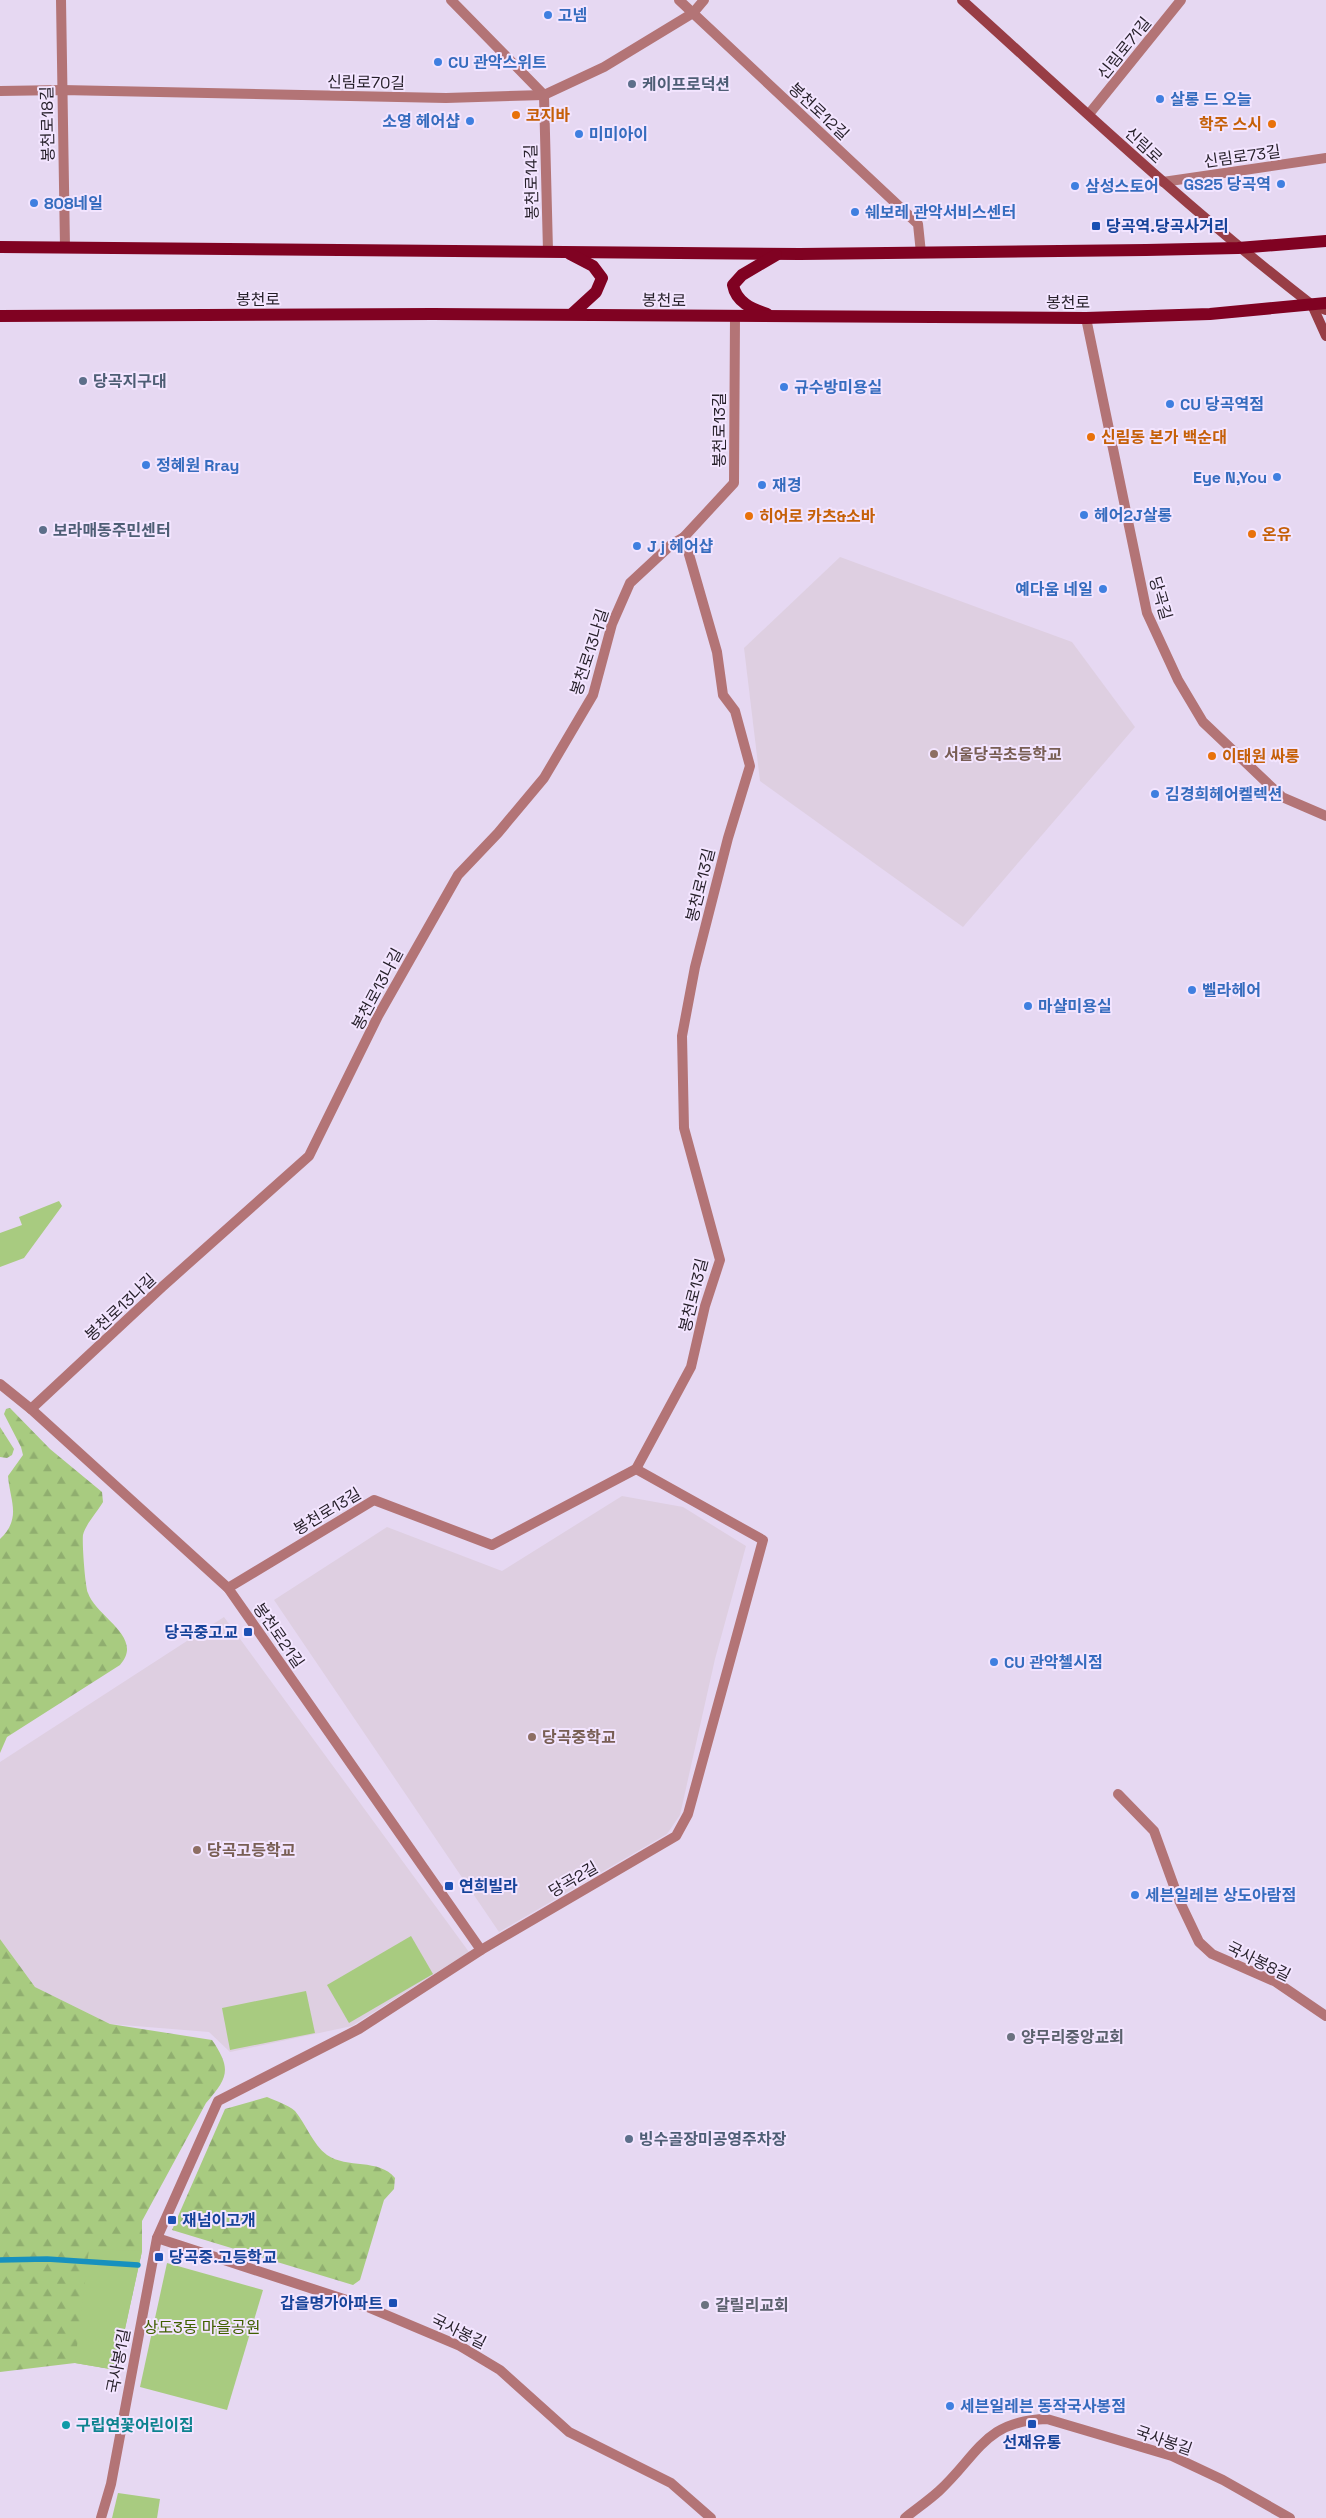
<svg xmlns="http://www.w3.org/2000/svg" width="1326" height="2518" font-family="'Space Grotesk','Noto Sans KR',sans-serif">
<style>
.education{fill:#decfe1}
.forest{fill:url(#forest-firs)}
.green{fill:#a8cb80}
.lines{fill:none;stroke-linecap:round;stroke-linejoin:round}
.stream{stroke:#1791be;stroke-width:5.5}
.minor{stroke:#b37476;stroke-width:10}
.secondary{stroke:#983d45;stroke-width:10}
.primary{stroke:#800222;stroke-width:12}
.shop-dot{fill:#3f7fe0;stroke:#f3e5ff;stroke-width:2}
.service-dot{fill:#5c6f8a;stroke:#f3e5ff;stroke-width:2}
.food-dot{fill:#e8710a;stroke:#f3e5ff;stroke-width:2}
.transit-dot{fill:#1a4fb4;stroke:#f3e5ff;stroke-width:2}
.education-dot{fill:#8d6e63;stroke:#f3e5ff;stroke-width:2}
.worship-dot{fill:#6b7280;stroke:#f3e5ff;stroke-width:2}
.culture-dot{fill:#0f9aa8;stroke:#f3e5ff;stroke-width:2}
.labels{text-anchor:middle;stroke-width:4;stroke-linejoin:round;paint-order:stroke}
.shop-label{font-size:16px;font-weight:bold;fill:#366cbe;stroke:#f3e5ff;text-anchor:start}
.street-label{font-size:16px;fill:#251f29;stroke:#f3e5ff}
.service-label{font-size:16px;font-weight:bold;fill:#4e5e75;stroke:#f3e5ff;text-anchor:start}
.food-label{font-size:16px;font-weight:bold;fill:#c56008;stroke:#f3e5ff;text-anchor:start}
.transit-label{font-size:16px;font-weight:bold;fill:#164399;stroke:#f3e5ff;text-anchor:start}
.education-label{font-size:16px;font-weight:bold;fill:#785e54;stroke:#f3e5ff;text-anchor:start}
.worship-label{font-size:16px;font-weight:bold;fill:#5b616d;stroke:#f3e5ff;text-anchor:start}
.park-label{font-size:16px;fill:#406000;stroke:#f3e5ff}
.culture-label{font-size:16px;font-weight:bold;fill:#0d838f;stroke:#f3e5ff;text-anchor:start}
</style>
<defs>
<pattern id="forest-firs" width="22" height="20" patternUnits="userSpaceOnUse" patternTransform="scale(1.25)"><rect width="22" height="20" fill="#a8cb80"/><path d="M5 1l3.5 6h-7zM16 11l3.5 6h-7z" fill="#90ae6f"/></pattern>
</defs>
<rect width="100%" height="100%" fill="#e6d8f2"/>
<g class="education">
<path d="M 840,557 L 1072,642 L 1135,727 L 963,927 L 760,781 L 744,648 Z"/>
<path d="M 622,1496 L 683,1507 L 746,1546 L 715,1659 L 680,1815 L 667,1834 L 499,1932 L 274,1600 L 387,1527 L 502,1571 Z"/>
<path d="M 224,1617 L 469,1952 L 352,2026 L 230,2052 L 209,2032 L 110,2024 L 35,1987 L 0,1939 L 0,1762 Z"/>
</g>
<g class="forest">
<path d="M 10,1408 L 50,1449 L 102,1492 L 103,1502 C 98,1511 85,1525 83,1535 C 82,1542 85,1586 88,1593 C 96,1617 145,1637 120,1665 L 7,1737 L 0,1753 L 0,1539 C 22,1518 10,1501 8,1476 L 23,1455 L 21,1447 L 4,1414 L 6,1409 Z"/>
<path d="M 0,1427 L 14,1449 L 12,1455 L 7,1458 L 0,1457 Z"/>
<path d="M 0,1939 L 35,1987 L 110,2024 L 212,2040 C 232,2069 228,2078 206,2103 L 142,2221 L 142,2251 L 116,2370 L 75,2363 L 0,2372 Z"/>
<path d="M 267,2097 C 276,2101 288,2105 295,2111 C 306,2124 313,2145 327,2155 C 347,2169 379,2158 395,2178 L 394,2189 L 384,2200 L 360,2280 L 353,2285 L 172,2230 L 225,2109 Z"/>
</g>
<g class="green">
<path d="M 59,1201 L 62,1206 L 24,1258 L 0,1267 L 0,1233 L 22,1225 L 19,1217 Z"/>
<path d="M 411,1936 L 433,1974 L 349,2023 L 327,1985 Z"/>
<path d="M 306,1991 L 315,2033 L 230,2050 L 222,2008 Z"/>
<path d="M 89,2249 L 142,2251 L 116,2370 L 75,2363 Z"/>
<path d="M 167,2263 L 263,2290 L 227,2410 L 140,2387 Z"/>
<path d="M 118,2493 L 160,2499 L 157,2518 L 112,2518 Z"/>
</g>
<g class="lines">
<path class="stream" d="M 0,2260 L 47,2259 L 138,2265"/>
<g class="minor">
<path d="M 61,0 L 65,247"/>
<path d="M 451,0 L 544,95 L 548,251"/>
<path d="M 679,0 L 918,224 L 921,253"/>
<path d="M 0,91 L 62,90 L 446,98 L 544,95 L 604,67 L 693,13 L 704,0"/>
<path d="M 1089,114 L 1181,0"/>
<path d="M 1163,182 L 1326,158"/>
<path d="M 1086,318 L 1147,613 L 1178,680 L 1203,722 L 1282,797 L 1326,816"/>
<path d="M 0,1384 L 31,1409 L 228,1588 L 481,1950"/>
<path d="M 31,1409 L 162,1287 L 309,1156 L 378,1016 L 458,875 L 498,833 L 544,778 L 593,695 L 612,624 L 630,583 L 672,544 L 684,537"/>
<path d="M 228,1588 L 374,1500 L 492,1545 L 636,1469 L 691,1367 L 705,1306 L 720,1260 L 684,1128 L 682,1036 L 695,967 L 728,838 L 750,766 L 735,711 L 723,695 L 717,652 L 684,537 L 734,483 L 735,317"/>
<path d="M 1118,1794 L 1154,1831 L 1179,1900 L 1199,1942 L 1212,1954 L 1276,1982 L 1326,2016"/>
<path d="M 157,2238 L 365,2306 L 460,2346 L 500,2370 L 569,2432 L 671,2483 L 711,2518"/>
<path d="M 101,2518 L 111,2484 L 157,2238 L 218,2101 L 359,2029 L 481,1950 L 676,1836 L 688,1814 L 763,1540 L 636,1469"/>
<path d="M 905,2518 C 916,2509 928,2501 939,2491 C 978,2455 985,2420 1047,2419 L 1172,2456 L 1223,2480 L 1290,2518"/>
</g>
<g class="secondary">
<path d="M 962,0 C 1077,104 1189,210 1312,305 L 1326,310"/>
<path d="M 1312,305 L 1326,336"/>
</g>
<g class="primary">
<path d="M 0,247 L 800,254 L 1146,250 L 1238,248 L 1326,241"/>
<path d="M 570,254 L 593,266 L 602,278 L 596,292 L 572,314"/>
<path d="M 767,314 C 752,309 736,302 733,285 L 742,275 L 776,255"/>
<path d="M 0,316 L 433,314 L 1086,318 L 1210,314 L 1326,303"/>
</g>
</g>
<g class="shop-dot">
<circle cx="548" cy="15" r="5"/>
<circle cx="438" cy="62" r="5"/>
<circle cx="1160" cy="99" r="5"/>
<circle cx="470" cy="121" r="5"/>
<circle cx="579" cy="134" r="5"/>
<circle cx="1281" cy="184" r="5"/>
<circle cx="1075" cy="186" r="5"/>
<circle cx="34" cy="203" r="5"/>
<circle cx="855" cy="212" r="5"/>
<circle cx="784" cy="387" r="5"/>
<circle cx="1170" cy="404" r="5"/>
<circle cx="146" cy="465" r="5"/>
<circle cx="1277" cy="477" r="5"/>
<circle cx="762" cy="485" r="5"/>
<circle cx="1084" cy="515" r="5"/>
<circle cx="637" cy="546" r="5"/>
<circle cx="1103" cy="589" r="5"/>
<circle cx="1155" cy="794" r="5"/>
<circle cx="1192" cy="990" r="5"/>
<circle cx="1028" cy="1006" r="5"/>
<circle cx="994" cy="1662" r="5"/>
<circle cx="1135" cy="1895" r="5"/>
<circle cx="950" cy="2406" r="5"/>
</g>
<g class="service-dot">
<circle cx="632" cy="84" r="5"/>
<circle cx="83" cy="381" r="5"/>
<circle cx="43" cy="530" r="5"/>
<circle cx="629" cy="2139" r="5"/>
</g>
<g class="food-dot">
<circle cx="516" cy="115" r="5"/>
<circle cx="1272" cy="124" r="5"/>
<circle cx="1091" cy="437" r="5"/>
<circle cx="749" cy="516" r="5"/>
<circle cx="1252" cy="534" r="5"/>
<circle cx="1212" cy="756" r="5"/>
</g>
<g class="transit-dot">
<rect x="1091" y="221" width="10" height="10" rx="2.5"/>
<rect x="243" y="1627" width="10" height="10" rx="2.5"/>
<rect x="444" y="1881" width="10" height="10" rx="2.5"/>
<rect x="167" y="2215" width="10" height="10" rx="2.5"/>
<rect x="154" y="2252" width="10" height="10" rx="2.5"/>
<rect x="388" y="2298" width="10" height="10" rx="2.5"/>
<rect x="1027" y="2419" width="10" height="10" rx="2.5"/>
</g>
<g class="education-dot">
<circle cx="934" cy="754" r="5"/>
<circle cx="532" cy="1737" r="5"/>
<circle cx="197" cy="1850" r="5"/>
</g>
<g class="worship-dot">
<circle cx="1011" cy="2037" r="5"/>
<circle cx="705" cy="2305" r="5"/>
</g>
<circle class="culture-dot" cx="66" cy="2425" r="5"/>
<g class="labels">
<g class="shop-label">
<text x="558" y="21">고넴</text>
<text x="448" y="68">CU 관악스위트</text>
<text x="1170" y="105">살롱 드 오늘</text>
<text x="460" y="127" text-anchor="end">소영 헤어샵</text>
<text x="589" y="140">미미아이</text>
<text x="1271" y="190" text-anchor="end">GS25 당곡역</text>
<text x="1085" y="192">삼성스토어</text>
<text x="44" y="209">808네일</text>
<text x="865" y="218">쉐보레 관악서비스센터</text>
<text x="794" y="393">규수방미용실</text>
<text x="1180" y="410">CU 당곡역점</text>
<text x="156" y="471">정혜원 Rray</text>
<text x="1267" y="483" text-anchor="end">Eye N,You</text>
<text x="772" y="491">재경</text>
<text x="1094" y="521">헤어2J살롱</text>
<text x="647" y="552">J j 헤어샵</text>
<text x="1093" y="595" text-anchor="end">예다움 네일</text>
<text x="1165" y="800">김경희헤어켈렉션</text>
<text x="1202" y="996">벨라헤어</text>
<text x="1038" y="1012">마샬미용실</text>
<text x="1004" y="1668">CU 관악첼시점</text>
<text x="1145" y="1901">세븐일레븐 상도아람점</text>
<text x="960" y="2412">세븐일레븐 동작국사봉점</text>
</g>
<g class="street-label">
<text transform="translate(1124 48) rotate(-51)" y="6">신림로71길</text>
<text transform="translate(366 82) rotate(1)" y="6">신림로70길</text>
<text transform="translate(819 111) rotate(43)" y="6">봉천로12길</text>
<text transform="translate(47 124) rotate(-91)" y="6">봉천로18길</text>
<text transform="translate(1144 145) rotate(43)" y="6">신림로</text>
<text transform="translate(1242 156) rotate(-8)" y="6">신림로73길</text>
<text transform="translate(531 182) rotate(-91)" y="6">봉천로14길</text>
<text x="258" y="305">봉천로</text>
<text transform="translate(664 300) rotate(1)" y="6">봉천로</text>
<text x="1068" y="308">봉천로</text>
<text transform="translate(719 430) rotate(-90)" y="6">봉천로13길</text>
<text transform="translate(1161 598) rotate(74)" y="6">당곡길</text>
<text transform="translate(589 652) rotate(-72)" y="6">봉천로13나길</text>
<text transform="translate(700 885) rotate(-76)" y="6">봉천로13길</text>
<text transform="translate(377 989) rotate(-62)" y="6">봉천로13나길</text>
<text transform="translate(693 1295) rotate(-76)" y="6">봉천로13길</text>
<text transform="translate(120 1307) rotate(-43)" y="6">봉천로13나길</text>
<text transform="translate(327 1511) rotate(-31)" y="6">봉천로13길</text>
<text transform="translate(279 1635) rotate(55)" y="6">봉천로21길</text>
<text transform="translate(573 1879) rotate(-30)" y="6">당곡2길</text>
<text transform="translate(1259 1961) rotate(26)" y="6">국사봉8길</text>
<text transform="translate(459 2331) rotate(26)" y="6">국사봉길</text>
<text transform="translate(118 2361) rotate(-79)" y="6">국사봉1길</text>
<text transform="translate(1164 2440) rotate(19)" y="6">국사봉길</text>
</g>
<g class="service-label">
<text x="642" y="90">케이프로덕션</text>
<text x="93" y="387">당곡지구대</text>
<text x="53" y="536">보라매동주민센터</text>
<text x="639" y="2145">빙수골장미공영주차장</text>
</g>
<g class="food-label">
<text x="526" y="121">코지바</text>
<text x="1262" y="130" text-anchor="end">학주 스시</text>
<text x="1101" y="443">신림동 본가 백순대</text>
<text x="759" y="522">히어로 카츠&amp;소바</text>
<text x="1262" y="540">온유</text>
<text x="1222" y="762">이태원 싸롱</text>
</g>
<g class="transit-label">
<text x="1106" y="232">당곡역.당곡사거리</text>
<text x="238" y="1638" text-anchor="end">당곡중고교</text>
<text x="459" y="1892">연희빌라</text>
<text x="182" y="2226">재넘이고개</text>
<text x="169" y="2263">당곡중.고등학교</text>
<text x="383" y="2309" text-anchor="end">갑을명가아파트</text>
<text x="1032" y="2448" text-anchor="middle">선재유통</text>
</g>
<g class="education-label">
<text x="944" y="760">서울당곡초등학교</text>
<text x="542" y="1743">당곡중학교</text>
<text x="207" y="1856">당곡고등학교</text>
</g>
<g class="worship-label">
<text x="1021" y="2043">양무리중앙교회</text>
<text x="715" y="2311">갈릴리교회</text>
</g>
<g class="park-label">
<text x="202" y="2333">상도3동 마을공원</text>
</g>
<g class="culture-label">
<text x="76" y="2431">구립연꽃어린이집</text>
</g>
</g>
</svg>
